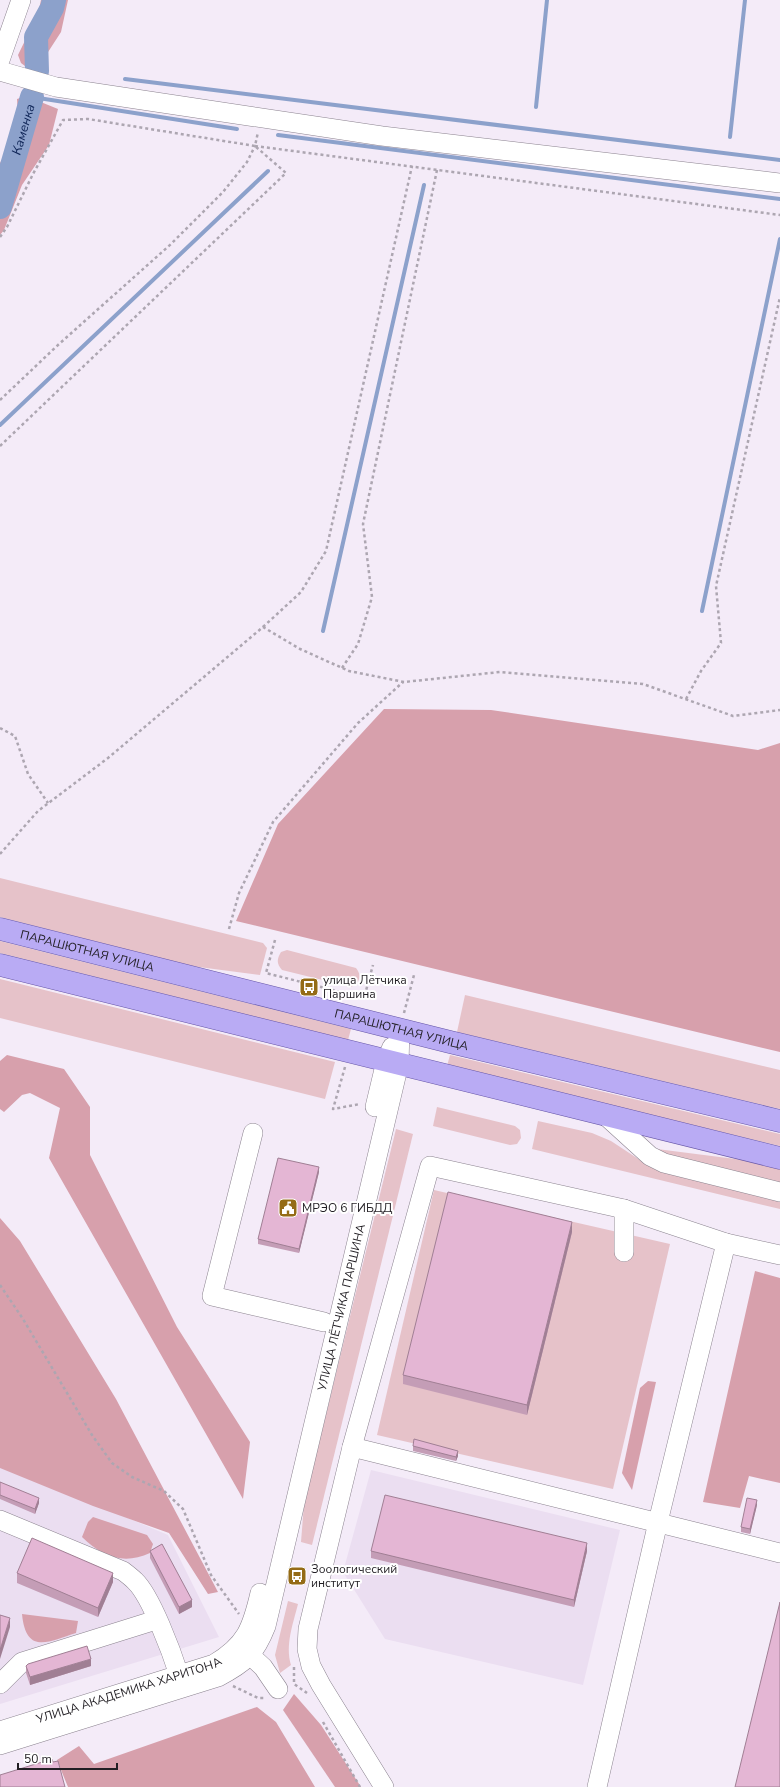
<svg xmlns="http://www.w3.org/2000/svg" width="780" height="1787" font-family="'Nunito Sans',sans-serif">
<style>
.built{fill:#ebdef1}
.green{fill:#e6c2c9}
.forest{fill:#d7a0ac}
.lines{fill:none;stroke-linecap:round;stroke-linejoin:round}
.stream{stroke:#8ca1cb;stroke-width:4}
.river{stroke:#8ca1cb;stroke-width:24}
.minor-casing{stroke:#8b838f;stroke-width:20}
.major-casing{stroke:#6555a6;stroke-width:23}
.path{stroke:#ada6b1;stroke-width:2.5;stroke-dasharray:3 3;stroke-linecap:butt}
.minor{stroke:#fff;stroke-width:19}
.major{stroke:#b9abf4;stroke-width:22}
.wall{fill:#c49db6}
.shaded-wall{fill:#a07f94}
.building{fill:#e4b6d4;stroke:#a07f94}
.labels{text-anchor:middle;stroke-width:4;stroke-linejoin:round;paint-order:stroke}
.street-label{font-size:12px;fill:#211e23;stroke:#fff}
.poi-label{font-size:12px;fill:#211e23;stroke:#fff;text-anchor:start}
.water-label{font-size:13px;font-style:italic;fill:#0f2557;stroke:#fff}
</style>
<rect width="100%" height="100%" fill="#f4ebf8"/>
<g class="built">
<path d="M 0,1464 L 168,1535 L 219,1637 L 0,1704 Z"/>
<path d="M 371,1470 L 620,1530 L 583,1685 L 385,1639 L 343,1572 Z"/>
</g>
<g class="green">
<path d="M 0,878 L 263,943 L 267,948 L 260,975 L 191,966 L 0,917 Z"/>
<path d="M 0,941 L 351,1029 L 348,1040 L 0,953 Z"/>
<path d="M 287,950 L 356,968 C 362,975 360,983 351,987 L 282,970 C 276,963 277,959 281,952 Z"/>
<path d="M 0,979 L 335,1062 L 325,1099 L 0,1018 Z"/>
<path d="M 465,995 L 780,1070 L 780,1109 L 457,1032 Z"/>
<path d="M 450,1055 L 780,1134 L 780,1146 L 447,1066 Z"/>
<path d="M 437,1107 L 515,1126 L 520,1130 L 521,1138 L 517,1144 L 510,1145 L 433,1126 Z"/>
<path d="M 538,1121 L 592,1133 L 611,1141 L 646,1164 L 780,1200 L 780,1209 L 532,1149 Z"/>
<path d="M 396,1129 L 413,1134 L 312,1545 L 301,1542 L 304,1504 Z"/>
<path d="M 657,1149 L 743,1160 L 780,1169 L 780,1185 L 656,1152 Z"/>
<path d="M 434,1190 L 670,1244 L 613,1489 L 377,1435 Z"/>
<path d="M 288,1601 L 298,1604 C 293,1624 285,1645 291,1665 L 280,1673 L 275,1655 Z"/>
</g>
<g class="forest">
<path d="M 41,0 L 68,0 L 61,32 L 39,66 L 29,69 L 21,63 L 18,55 L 38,14 Z"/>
<path d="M 26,96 L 58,109 L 49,145 L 22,185 L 4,230 L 0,235 L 0,163 L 11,143 L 18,117 L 17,99 Z"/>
<path d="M 384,709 L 491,710 L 758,750 L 780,743 L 780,1052 L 236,921 L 278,824 Z"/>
<path d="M 7,1055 L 64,1069 L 90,1107 L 90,1155 L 177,1327 L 250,1442 L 243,1499 L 49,1158 L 60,1108 L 30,1093 L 22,1095 L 4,1112 L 0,1109 L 0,1061 Z"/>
<path d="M 0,1218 L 20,1241 L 116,1399 L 218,1592 L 208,1594 L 169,1533 L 93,1506 L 0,1468 Z"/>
<path d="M 755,1271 L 780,1278 L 780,1483 L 749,1476 L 740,1508 L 703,1502 Z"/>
<path d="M 648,1381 L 656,1382 L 632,1490 L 622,1473 L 640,1388 Z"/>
<path d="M 93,1517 L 147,1535 L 153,1544 L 150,1553 C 124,1565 102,1557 82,1537 L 88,1522 Z"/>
<path d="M 22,1614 L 78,1621 L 76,1633 C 48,1642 26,1655 22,1614 Z"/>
<path d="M 294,1694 L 321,1725 L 361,1787 L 335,1787 L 283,1710 Z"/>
<path d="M 257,1707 L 276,1722 L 315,1787 L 68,1787 L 57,1760 L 79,1746 L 94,1764 Z"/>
</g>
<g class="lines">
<g class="stream">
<path d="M 125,79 L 780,160"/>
<path d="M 32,97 L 237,129"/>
<path d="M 536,107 L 547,0"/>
<path d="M 278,135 L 780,199"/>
<path d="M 730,137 L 745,0"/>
<path d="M 0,425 L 268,171"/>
<path d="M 702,611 L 780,239"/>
<path d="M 323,631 L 424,185"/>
</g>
<g class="river">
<path d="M 37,71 L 36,37 L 52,8 L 54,0"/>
<path id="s1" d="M 0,207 L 32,97"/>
</g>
<defs>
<g id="minor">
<path d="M 0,60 L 21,0"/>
<path d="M 0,71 L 56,87 L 382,136 L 780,183"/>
<path d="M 375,1107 L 386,1061 L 392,1047"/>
<path d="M 606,1116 L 650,1156 L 664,1163 L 780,1192"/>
<path d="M 253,1133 L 212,1296 L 324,1322"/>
<path d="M 624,1252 L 624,1209"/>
<path d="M 352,1447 L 780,1553"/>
<path d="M 0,1520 L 123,1571 C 127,1574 131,1577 135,1581 C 151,1596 172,1653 179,1675"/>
<path d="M 251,1656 L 263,1667 L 278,1689"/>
<path d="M 0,1684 L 22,1662 L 156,1620"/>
<path id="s2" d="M 0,1731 L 214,1664 C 246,1645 252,1628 260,1593"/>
<path id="s3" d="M 0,1745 L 218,1677 C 245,1663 255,1654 266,1626 L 399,1064 L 400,1029"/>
<path d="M 384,1787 L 321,1685 L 311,1666 L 307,1649 L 308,1629 L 352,1447 L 430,1166 L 624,1209 L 726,1243 L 780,1255"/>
<path d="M 597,1787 L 658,1522 L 726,1243"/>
</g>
<g id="major">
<path id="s4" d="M 0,929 L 450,1042 L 780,1121"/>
<path d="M 0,965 L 780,1158"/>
</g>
</defs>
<use href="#minor" class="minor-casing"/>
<use href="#major" class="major-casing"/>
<g class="path">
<path d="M 255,146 L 780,215"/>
<path d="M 0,237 L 7,227 L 33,174 L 63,120 L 88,119 L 255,146 L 258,132"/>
<path d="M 0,400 L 58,345 L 171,244 L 223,192 L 247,162 L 255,146"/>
<path d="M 0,446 L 286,173 L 255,146"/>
<path d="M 263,627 L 301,592 L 326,551 L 412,166"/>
<path d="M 342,668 L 358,644 L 372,597 L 363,524 L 437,170"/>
<path d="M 686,699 L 701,671 L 721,643 L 716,586 L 780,297"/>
<path d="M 0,728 L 15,736 L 28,774 L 48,803"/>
<path d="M 0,854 L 38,811 L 108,758 L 263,627 L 300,649 L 349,671 L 404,682 L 500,672 L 643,684 L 733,716 L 780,710"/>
<path d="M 229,929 L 239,893 L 273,822 L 358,723 L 403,682"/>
<path d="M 275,940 L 266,973 L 364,998 L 373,965"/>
<path d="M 404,1013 L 414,975"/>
<path d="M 345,1067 L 333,1109 L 360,1104"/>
<path d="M 0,1285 L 23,1319 L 92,1435 L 112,1463 L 132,1477 L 164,1491 L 183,1509 L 211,1575 L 239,1614"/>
<path d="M 294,1667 L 294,1684 L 307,1693"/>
<path d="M 233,1686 L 258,1698 L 265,1698"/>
<path d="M 323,1722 L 360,1787"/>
</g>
<use href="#minor" class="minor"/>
<use href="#major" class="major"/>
</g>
<g class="wall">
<path d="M 319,1172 L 299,1253 L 258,1244 L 258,1239 Z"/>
<path d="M 572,1232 L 527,1415 L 403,1384 L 403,1375 Z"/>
<path d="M 413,1446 L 458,1456 L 456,1461 L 413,1451 Z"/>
<path d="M 0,1482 L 39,1503 L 35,1514 L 0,1499 Z"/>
<path d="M 757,1505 L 750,1534 L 741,1532 L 741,1527 Z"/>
<path d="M 150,1551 L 192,1607 L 179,1614 L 150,1558 Z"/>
<path d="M 371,1551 L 587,1551 L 574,1607 L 371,1558 Z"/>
<path d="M 17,1573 L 113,1582 L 98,1617 L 17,1583 Z"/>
<path d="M 26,1666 L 91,1666 L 30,1685 L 26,1673 Z"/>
</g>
<g class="shaded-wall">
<path d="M 319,1167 L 319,1172 L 299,1253 L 299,1249 Z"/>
<path d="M 572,1222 L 572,1232 L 527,1415 L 527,1405 Z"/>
<path d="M 458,1451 L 458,1456 L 456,1461 L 456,1457 Z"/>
<path d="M 39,1498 L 39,1503 L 35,1514 L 35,1509 Z"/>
<path d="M 757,1500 L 757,1505 L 750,1534 L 750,1529 Z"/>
<path d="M 587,1543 L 587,1551 L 574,1607 L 574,1600 Z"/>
<path d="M 113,1573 L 113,1582 L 98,1617 L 98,1608 Z"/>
<path d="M 192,1600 L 192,1607 L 179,1614 L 179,1607 Z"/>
<path d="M 10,1618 L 10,1627 L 0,1659 L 0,1650 Z"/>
<path d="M 91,1659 L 91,1666 L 30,1685 L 30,1677 Z"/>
</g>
<g class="building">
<path d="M 278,1158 L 319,1167 L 299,1249 L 258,1239 Z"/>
<path d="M 448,1192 L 572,1222 L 527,1405 L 403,1375 Z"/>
<path d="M 414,1439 L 458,1451 L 456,1457 L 413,1446 Z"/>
<path d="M 0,1482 L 39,1498 L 35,1509 L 0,1495 Z"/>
<path d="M 385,1495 L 587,1543 L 574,1600 L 371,1551 Z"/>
<path d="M 747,1498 L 757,1500 L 750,1529 L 741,1527 Z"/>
<path d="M 32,1538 L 113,1573 L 98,1608 L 17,1573 Z"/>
<path d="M 162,1544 L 192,1600 L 179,1607 L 150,1551 Z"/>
<path d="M 780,1602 L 780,1787 L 735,1787 Z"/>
<path d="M 0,1615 L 10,1618 L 0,1650 Z"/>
<path d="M 87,1646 L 91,1659 L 30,1677 L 26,1666 L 28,1664 Z"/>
<path d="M 52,1759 L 53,1762 L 58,1761 L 65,1787 L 0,1787 L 0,1775 Z"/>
</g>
<defs>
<symbol id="bus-square" viewBox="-11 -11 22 22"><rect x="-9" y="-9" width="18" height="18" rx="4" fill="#946b16" stroke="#fff"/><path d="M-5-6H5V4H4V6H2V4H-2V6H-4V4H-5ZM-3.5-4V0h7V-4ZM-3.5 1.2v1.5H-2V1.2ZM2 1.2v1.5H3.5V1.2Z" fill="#fff"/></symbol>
<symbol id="civic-square" viewBox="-11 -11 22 22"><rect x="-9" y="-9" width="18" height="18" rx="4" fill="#946b16" stroke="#fff"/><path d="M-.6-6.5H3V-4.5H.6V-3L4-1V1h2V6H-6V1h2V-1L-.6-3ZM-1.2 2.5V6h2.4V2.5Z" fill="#fff"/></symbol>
</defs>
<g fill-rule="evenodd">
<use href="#bus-square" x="298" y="976" width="22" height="22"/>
<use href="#civic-square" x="277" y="1197" width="22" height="22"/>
<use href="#bus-square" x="286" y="1565" width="22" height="22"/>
</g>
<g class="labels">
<g class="street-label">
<text dy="4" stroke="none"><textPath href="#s4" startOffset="90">ПАРАШЮТНАЯ УЛИЦА</textPath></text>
<text dy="4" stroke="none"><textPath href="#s4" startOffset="414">ПАРАШЮТНАЯ УЛИЦА</textPath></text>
<text dy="4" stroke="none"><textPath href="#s3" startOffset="628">УЛИЦА ЛЁТЧИКА ПАРШИНА</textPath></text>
<text dy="4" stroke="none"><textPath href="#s2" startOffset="135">УЛИЦА АКАДЕМИКА ХАРИТОНА</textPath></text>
</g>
<g class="poi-label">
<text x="323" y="984">улица Лётчика<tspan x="323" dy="14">Паршина</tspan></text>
<text x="302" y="1212">МРЭО 6 ГИБДД</text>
<text x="311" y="1573">Зоологический<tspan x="311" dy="14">институт</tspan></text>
</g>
<g class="water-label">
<text dy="5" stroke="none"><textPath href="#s1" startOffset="81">Каменка</textPath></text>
</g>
</g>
<path d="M18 1763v6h99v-6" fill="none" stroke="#211e23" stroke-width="2"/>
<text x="24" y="1763" font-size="12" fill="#211e23" stroke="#ffffff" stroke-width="3" paint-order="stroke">50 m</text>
</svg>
